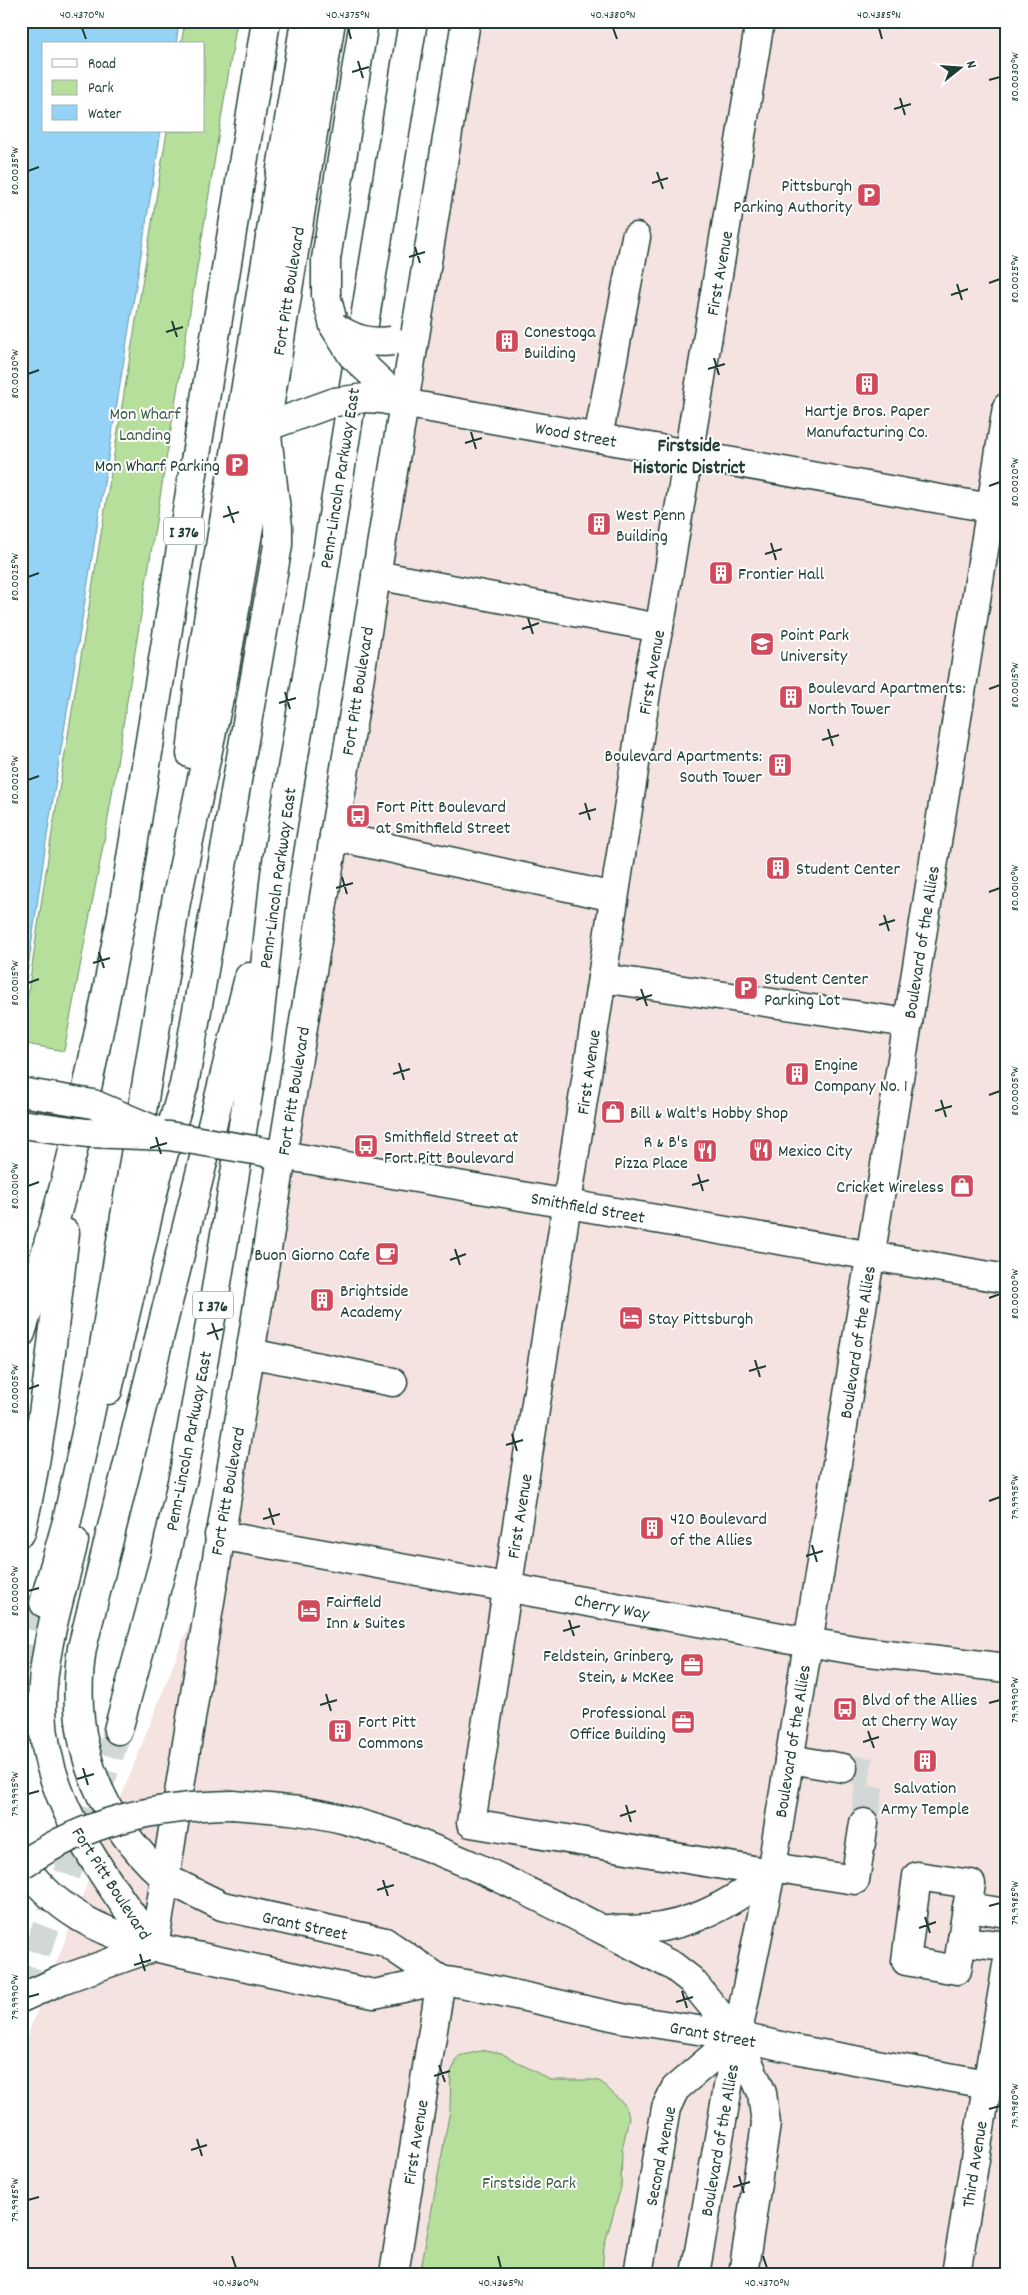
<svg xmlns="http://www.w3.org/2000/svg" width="1028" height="2295" font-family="Dekko,sans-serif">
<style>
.built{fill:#f4e3e0}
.green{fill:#b6df9b;stroke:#6a8e68}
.water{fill:#94d3f5;stroke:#6597a8}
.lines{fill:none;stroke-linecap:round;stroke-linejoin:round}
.minor-tunnel{stroke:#d2d8d6;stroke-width:28;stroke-dasharray:28 14;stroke-linecap:butt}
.highway-tunnel{stroke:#d2d8d6;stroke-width:28;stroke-dasharray:28 14;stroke-linecap:butt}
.minor-casing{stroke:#1f3d34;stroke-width:31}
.major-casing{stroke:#1f3d34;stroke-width:31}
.highway-casing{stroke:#1f3d34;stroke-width:31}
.minor{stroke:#fff;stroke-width:28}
.major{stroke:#fff;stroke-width:28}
.highway{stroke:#fff;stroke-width:28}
.minor-bridge-casing{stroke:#1f3d34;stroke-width:31;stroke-linecap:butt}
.major-bridge-casing{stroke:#1f3d34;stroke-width:31;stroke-linecap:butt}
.highway-bridge-casing{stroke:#1f3d34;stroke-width:31;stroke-linecap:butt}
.minor-bridge{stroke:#fff;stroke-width:28}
.major-bridge{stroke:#fff;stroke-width:28}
.highway-bridge{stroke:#fff;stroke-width:28}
.ticks{fill:none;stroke:#1f3d34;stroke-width:2}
.labels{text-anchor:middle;stroke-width:4;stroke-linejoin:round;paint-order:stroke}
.shield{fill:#fff;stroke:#627771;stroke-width:1}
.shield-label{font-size:16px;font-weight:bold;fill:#1f3d34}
.poi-label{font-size:18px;fill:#1f3d34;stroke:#fff;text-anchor:start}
.street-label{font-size:18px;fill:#1f3d34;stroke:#fff}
.park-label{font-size:18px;fill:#3d5d49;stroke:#fff}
.neighbourhood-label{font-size:19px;font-weight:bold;fill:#1f3d34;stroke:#fff}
.neatline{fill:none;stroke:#1f3d34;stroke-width:2}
.ticks-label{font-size:12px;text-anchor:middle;fill:#1f3d34}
</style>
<rect width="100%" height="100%" fill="#fff"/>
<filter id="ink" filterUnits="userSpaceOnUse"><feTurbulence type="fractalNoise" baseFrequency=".02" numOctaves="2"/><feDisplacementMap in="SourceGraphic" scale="10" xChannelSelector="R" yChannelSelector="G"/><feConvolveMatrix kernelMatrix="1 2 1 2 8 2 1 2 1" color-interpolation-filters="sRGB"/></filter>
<g filter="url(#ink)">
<path class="built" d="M 456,21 L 1007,21 L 1007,2274 L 21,2274 L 21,2052 L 203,1589 Z"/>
<g class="green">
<path d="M 185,21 L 237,21 L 107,825 L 64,1051 L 21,1043 L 21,1040 L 49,851 L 167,131 L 204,131 L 204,44 L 181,44 Z"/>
<path d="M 485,2050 L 501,2053 L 550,2080 L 595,2080 L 601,2082 L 626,2106 L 629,2117 L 622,2150 L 621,2187 L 604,2246 L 602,2274 L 420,2274 L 450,2110 L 451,2072 L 459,2056 Z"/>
</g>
<path class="water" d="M 21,21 L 179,21 L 176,44 L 44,44 L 44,131 L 161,131 L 46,842 L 21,1018 Z"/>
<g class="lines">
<path class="minor-tunnel" d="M 843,1768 L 871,1772 L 864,1823"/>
<g class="highway-tunnel">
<path d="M 21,1671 L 44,1603"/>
<path d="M 21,1992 L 94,1803 L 118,1730"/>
</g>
<defs>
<g id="minor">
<path d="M 760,21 L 662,613 L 650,667 L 471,1823 L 771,1873"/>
<path d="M 334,326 L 326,295 L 326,259 L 364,21"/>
<path d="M 598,438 L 636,237"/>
<path d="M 376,575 L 659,628"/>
<path d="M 334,836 L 614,897"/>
<path d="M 602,978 L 908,1023"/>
<path d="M 250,1353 L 393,1382"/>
<path d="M 219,1535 L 808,1642 L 861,1651 L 1007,1668"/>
<path d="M 789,1759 L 843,1768"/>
<path d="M 772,1867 L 855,1880 L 864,1823"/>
<path d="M 917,1876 L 971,1884 L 957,1970 L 906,1961 Z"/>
<path d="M 967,1907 L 1007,1913"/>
<path d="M 962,1941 L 1007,1946"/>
<path d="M 956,2274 L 1007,1965"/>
</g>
<g id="major">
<path d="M 386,400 L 1007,511"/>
<path d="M 266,427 L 335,402"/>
<path d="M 264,1152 L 1007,1279"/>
<path d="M 108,1390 L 157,1176 L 184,1085 L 278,545 L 278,527 L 266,427 L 331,21"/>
<path d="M 74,1541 C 61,1596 41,1653 42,1710 C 44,1802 104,1875 154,1947"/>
<path d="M 165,1878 L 222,1906 L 385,1942 L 441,1980"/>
<path d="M 154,1947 L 466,21"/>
<path d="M 154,1947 L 374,1994 L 441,1980 L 466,1984 L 626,2019 L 737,2036 L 794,2049 L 987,2084 L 1007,2080"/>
<path d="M 737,2036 L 762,2093 L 766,2124 L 743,2274"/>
<path d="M 394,2274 L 441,1980"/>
<path d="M 638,2274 L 666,2108 L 675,2089 L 737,2036"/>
<path d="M 695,2274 L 737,2036 L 772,1867 L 1007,407"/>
</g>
<g id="highway">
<path d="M 191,754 L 200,670 L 305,21"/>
<path d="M 21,1333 C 41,1270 60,1206 75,1142 C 93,1066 107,990 122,914 L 266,21"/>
<path d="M 21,1532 C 44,1434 53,1333 65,1233"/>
<path d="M 44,1603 L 67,1521 L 102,1358 L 176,902 L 224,674 L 266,427"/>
<path d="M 118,1730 L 165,1557 L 184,1473 L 213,1307 L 257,1040 L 275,874 L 413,21"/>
<path d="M 233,1805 C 270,1808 306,1810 342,1819 C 459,1849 566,1912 673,1966 L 691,1980 L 737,2036"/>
<path d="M 21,1862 C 56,1911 98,1931 154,1947"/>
<path d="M 165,1878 C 96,1816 68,1740 82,1648 L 249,977"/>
<path d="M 608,1929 C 673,1935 720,1912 771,1873"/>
<path d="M 21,1998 L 61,1980 L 154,1947"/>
</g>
</defs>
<use href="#minor" class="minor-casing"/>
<use href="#major" class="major-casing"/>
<use href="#highway" class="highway-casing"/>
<use href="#minor" class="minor"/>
<use href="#major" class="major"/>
<use href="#highway" class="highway"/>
<defs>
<g id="minor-bridge">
<path d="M 334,326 L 352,355 L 384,385"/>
<path d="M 335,327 C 354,339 368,344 392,341"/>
</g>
<g id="major-bridge">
<path d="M 335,402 L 365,398 L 382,399"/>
<path d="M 21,1092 L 93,1104 L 154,1130"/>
<path d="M 21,1124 L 87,1133 L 169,1136 L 260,1151"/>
</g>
<path id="highway-bridge" d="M 21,1865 C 88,1820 154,1806 233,1805"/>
</defs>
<use href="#minor-bridge" class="minor-bridge-casing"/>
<use href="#major-bridge" class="major-bridge-casing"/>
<use href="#highway-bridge" class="highway-bridge-casing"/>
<use href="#minor-bridge" class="minor-bridge"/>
<use href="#major-bridge" class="major-bridge"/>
<use href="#highway-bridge" class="highway-bridge"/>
</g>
</g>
<path class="ticks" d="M 82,28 L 86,39M 348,28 L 351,39M 613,28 L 617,39M 879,28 L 882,39M 358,61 L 363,78M 352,72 L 369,67M 989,80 L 1000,77M 900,98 L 905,115M 894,109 L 911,104M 28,171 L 39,167M 657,172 L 663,189M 652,183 L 668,178M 415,247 L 420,263M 409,257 L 425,252M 989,283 L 1000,279M 957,284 L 962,300M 951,295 L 968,289M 172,321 L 177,337M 166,332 L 183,327M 714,358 L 719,375M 708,369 L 725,364M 28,374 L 39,370M 471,432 L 476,449M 465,443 L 482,438M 989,486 L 1000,482M 228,506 L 234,523M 223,517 L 239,512M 771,543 L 776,560M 765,554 L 782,549M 28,577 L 39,573M 528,618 L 533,634M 522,629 L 539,623M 989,689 L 1000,685M 285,692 L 290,709M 279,703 L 296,698M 828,729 L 833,746M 822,740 L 839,735M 28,780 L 39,776M 585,803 L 590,820M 579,814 L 596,809M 342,877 L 347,894M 336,888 L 353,883M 989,892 L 1000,888M 884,915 L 889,931M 879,925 L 895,920M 99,952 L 104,968M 93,963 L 110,958M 28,983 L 39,979M 641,989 L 647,1006M 636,1000 L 652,995M 399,1063 L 404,1080M 393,1074 L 410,1069M 989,1095 L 1000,1091M 941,1100 L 946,1117M 935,1111 L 952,1106M 156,1137 L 161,1154M 150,1148 L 167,1143M 698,1174 L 703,1191M 692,1185 L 709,1180M 28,1186 L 39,1182M 455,1249 L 460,1265M 450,1260 L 466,1254M 989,1298 L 1000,1294M 212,1323 L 218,1340M 207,1334 L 223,1329M 755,1360 L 760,1377M 749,1371 L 766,1366M 28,1389 L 39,1385M 512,1434 L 517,1451M 506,1445 L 523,1440M 989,1501 L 1000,1497M 269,1508 L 274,1525M 263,1519 L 280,1514M 812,1545 L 817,1562M 806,1556 L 823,1551M 28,1591 L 39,1588M 569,1620 L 574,1636M 563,1631 L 580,1626M 326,1694 L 331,1711M 989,1703 L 1000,1700M 320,1705 L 337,1700M 868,1731 L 874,1748M 863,1742 L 879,1737M 83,1768 L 88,1785M 77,1779 L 94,1774M 28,1794 L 39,1791M 626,1805 L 631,1822M 620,1816 L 636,1811M 383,1880 L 388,1896M 377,1890 L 394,1885M 989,1906 L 1000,1903M 925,1917 L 930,1933M 919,1928 L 936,1922M 140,1954 L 145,1971M 134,1965 L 151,1960M 682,1991 L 687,2008M 28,1997 L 39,1994M 676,2002 L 693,1997M 439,2065 L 445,2082M 434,2076 L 450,2071M 989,2109 L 1000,2106M 197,2139 L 202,2156M 191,2150 L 207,2145M 739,2176 L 744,2193M 733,2187 L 750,2182M 28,2200 L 39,2197M 232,2256 L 236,2268M 498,2256 L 501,2268M 763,2256 L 767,2268"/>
<defs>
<symbol id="parking-square" viewBox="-11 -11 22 22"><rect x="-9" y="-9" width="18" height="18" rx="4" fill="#d1495b" stroke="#fff"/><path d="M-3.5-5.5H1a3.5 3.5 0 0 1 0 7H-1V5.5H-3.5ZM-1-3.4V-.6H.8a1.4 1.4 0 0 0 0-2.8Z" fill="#fff"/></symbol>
<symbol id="building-square" viewBox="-11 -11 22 22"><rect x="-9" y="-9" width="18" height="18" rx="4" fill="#d1495b" stroke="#fff"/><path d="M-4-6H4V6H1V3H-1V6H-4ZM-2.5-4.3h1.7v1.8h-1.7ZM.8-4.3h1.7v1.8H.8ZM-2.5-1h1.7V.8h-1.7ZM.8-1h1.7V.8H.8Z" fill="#fff"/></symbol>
<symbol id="university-square" viewBox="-11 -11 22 22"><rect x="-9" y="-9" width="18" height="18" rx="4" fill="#d1495b" stroke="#fff"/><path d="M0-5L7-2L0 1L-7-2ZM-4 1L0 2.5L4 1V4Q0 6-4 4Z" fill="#fff"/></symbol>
<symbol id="bus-square" viewBox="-11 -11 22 22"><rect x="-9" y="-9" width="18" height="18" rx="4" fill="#d1495b" stroke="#fff"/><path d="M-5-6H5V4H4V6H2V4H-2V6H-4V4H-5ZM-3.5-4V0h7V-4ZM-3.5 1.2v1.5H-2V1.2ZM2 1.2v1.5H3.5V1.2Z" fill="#fff"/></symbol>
<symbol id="shop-square" viewBox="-11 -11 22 22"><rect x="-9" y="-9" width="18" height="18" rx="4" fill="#d1495b" stroke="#fff"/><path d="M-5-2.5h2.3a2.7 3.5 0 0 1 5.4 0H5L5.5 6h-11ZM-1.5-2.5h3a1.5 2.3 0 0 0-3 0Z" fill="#fff"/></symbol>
<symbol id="restaurant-square" viewBox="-11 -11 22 22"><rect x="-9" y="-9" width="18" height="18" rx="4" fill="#d1495b" stroke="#fff"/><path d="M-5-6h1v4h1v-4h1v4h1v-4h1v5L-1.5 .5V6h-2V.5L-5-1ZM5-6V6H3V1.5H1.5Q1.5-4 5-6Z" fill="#fff"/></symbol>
<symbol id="cafe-square" viewBox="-11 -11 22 22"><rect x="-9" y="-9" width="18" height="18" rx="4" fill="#d1495b" stroke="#fff"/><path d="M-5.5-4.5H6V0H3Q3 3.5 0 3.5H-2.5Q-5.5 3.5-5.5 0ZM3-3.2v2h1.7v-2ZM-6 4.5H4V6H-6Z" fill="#fff"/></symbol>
<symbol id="hotel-square" viewBox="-11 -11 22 22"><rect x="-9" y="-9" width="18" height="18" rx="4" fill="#d1495b" stroke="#fff"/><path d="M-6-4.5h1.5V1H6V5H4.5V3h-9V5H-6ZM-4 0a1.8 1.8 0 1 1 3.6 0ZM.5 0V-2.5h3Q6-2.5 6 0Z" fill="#fff"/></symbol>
<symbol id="office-square" viewBox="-11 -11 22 22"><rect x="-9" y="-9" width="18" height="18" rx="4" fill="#d1495b" stroke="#fff"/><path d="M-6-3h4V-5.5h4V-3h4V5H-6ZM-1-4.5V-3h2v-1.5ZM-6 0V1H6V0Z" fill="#fff"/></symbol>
</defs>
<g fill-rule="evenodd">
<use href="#parking-square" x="855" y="181" width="28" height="28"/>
<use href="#building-square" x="493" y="327" width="28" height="28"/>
<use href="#building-square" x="853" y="370" width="28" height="28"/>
<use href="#parking-square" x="223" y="451" width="28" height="28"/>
<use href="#building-square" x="585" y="510" width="28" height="28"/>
<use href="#building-square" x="707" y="559" width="28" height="28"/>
<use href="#university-square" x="748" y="630" width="28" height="28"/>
<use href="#building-square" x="777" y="683" width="28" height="28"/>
<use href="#building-square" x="766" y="751" width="28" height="28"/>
<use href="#bus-square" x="344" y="802" width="28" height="28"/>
<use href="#building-square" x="764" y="854" width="28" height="28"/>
<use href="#parking-square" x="732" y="974" width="28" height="28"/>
<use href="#building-square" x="783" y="1060" width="28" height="28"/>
<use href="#shop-square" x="599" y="1098" width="28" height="28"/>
<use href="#bus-square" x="352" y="1132" width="28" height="28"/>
<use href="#restaurant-square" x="747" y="1136" width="28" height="28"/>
<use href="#restaurant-square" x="691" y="1137" width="28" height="28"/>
<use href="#shop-square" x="948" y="1172" width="28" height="28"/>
<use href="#cafe-square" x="373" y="1240" width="28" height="28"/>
<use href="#building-square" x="308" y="1286" width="28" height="28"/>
<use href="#hotel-square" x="617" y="1304" width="28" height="28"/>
<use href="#building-square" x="638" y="1514" width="28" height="28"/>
<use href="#hotel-square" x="295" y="1597" width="28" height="28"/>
<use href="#office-square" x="678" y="1651" width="28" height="28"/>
<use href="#bus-square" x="831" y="1695" width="28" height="28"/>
<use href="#office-square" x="669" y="1708" width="28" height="28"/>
<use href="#building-square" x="326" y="1717" width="28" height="28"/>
<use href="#building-square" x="911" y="1747" width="28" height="28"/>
</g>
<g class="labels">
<g class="shield">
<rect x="164" y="517.5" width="40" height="27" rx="4"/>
<rect x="193" y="1291.5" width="40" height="27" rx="4"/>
</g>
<g class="shield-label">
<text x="184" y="537">I 376</text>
<text x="213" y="1311">I 376</text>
</g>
<g class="poi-label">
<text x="852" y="191" text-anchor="end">Pittsburgh<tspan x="852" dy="21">Parking Authority</tspan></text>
<text x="524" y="337">Conestoga<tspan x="524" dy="21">Building</tspan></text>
<text x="867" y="416" text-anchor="middle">Hartje Bros. Paper<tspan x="867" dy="21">Manufacturing Co.</tspan></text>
<text x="220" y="471" text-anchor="end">Mon Wharf Parking</text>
<text x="616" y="520">West Penn<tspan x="616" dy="21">Building</tspan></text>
<text x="738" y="579">Frontier Hall</text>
<text x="780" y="640">Point Park<tspan x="780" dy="21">University</tspan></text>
<text x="808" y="693">Boulevard Apartments:<tspan x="808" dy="21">North Tower</tspan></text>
<text x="762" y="761" text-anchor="end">Boulevard Apartments:<tspan x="762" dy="21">South Tower</tspan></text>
<text x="376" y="812">Fort Pitt Boulevard<tspan x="376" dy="21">at Smithfield Street</tspan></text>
<text x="796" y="874">Student Center</text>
<text x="764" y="984">Student Center<tspan x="764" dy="21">Parking Lot</tspan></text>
<text x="814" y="1070">Engine<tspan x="814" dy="21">Company No. 1</tspan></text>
<text x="630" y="1118">Bill &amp; Walt's Hobby Shop</text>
<text x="384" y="1142">Smithfield Street at<tspan x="384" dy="21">Fort Pitt Boulevard</tspan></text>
<text x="688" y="1147" text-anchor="end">R &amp; B's<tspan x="688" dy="21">Pizza Place</tspan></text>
<text x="778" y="1156">Mexico City</text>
<text x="944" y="1192" text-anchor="end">Cricket Wireless</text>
<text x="370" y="1260" text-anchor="end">Buon Giorno Cafe</text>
<text x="340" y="1296">Brightside<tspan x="340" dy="21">Academy</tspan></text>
<text x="648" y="1324">Stay Pittsburgh</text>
<text x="670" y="1524">420 Boulevard<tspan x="670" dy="21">of the Allies</tspan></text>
<text x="326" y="1607">Fairfield<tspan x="326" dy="21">Inn &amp; Suites</tspan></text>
<text x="674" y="1661" text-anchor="end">Feldstein, Grinberg,<tspan x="674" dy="21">Stein, &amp; McKee</tspan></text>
<text x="862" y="1705">Blvd of the Allies<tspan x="862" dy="21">at Cherry Way</tspan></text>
<text x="666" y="1718" text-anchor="end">Professional<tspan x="666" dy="21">Office Building</tspan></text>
<text x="358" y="1727">Fort Pitt<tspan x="358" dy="21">Commons</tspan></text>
<text x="925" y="1793" text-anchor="middle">Salvation<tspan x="925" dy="21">Army Temple</tspan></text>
</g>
<g class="street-label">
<text transform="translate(719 273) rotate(-80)" y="6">First Avenue</text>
<text transform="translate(288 291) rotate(-81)" y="6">Fort Pitt Boulevard</text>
<text transform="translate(576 434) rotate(10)" y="6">Wood Street</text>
<text transform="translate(339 478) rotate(-81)" y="6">Penn-Lincoln Parkway East</text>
<text transform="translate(651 672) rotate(-80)" y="6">First Avenue</text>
<text transform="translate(357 691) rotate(-81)" y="6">Fort Pitt Boulevard</text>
<text transform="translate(277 878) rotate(-82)" y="6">Penn-Lincoln Parkway East</text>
<text transform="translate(921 942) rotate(-81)" y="6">Boulevard of the Allies</text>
<text transform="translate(588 1072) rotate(-82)" y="6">First Avenue</text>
<text transform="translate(293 1091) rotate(-81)" y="6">Fort Pitt Boulevard</text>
<text transform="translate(588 1207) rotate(10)" y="6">Smithfield Street</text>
<text transform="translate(857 1342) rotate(-81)" y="6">Boulevard of the Allies</text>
<text transform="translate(188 1441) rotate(-79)" y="6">Penn-Lincoln Parkway East</text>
<text transform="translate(227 1491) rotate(-80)" y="6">Fort Pitt Boulevard</text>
<text transform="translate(519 1516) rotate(-81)" y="6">First Avenue</text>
<text transform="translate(612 1606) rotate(11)" y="6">Cherry Way</text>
<text transform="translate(792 1741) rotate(-81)" y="6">Boulevard of the Allies</text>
<text transform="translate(112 1883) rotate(57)" y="6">Fort Pitt Boulevard</text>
<text transform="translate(305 1925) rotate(12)" y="6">Grant Street</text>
<text transform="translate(713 2034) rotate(10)" y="6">Grant Street</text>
<text transform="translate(719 2140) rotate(-80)" y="6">Boulevard of the Allies</text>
<text transform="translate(415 2142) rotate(-81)" y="6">First Avenue</text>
<text transform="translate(660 2156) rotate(-79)" y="6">Second Avenue</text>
<text transform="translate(974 2164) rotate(-81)" y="6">Third Avenue</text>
</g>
<g class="park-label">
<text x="145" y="419">Mon Wharf<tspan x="145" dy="21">Landing</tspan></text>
<text x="529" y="2188">Firstside Park</text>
</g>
<g class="neighbourhood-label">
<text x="689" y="451">Firstside<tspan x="689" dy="22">Historic District</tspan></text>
</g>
</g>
<rect width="1028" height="2295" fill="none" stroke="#fff" stroke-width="55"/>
<rect x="42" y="42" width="162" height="90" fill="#ffffff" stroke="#a5b1ae"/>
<rect x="52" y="59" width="25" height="8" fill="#ffffff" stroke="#a5b1ae"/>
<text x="88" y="68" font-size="15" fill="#1f3d34">Road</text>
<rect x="52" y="80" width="25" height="15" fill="#b6df9b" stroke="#a5b1ae"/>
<text x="88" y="92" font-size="15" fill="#1f3d34">Park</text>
<rect x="52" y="105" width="25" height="15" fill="#94d3f5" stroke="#a5b1ae"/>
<text x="88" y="118" font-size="15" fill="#1f3d34">Water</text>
<g transform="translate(960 68) rotate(73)" stroke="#ffffff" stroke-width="4" paint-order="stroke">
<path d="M0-4L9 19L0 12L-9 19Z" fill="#1f3d34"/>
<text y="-8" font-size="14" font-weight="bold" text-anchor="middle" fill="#1f3d34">N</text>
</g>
<rect x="28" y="28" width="972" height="2240" class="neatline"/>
<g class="ticks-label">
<text x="82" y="18">40.4370°N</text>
<text x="348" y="18">40.4375°N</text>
<text x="613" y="18">40.4380°N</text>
<text x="879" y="18">40.4385°N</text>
<text transform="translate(1014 77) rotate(-90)" y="4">80.0030°W</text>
<text transform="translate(14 171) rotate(-90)" y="4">80.0035°W</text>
<text transform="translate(1014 279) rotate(-90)" y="4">80.0025°W</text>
<text transform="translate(14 374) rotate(-90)" y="4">80.0030°W</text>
<text transform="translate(1014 482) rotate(-90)" y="4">80.0020°W</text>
<text transform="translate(14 577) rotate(-90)" y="4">80.0025°W</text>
<text transform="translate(1014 685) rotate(-90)" y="4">80.0015°W</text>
<text transform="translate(14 780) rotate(-90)" y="4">80.0020°W</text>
<text transform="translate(1014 888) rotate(-90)" y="4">80.0010°W</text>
<text transform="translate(14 983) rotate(-90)" y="4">80.0015°W</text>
<text transform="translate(1014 1091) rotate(-90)" y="4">80.0005°W</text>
<text transform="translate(14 1186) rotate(-90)" y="4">80.0010°W</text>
<text transform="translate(1014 1294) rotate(-90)" y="4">80.0000°W</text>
<text transform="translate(14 1389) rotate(-90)" y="4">80.0005°W</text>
<text transform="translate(1014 1497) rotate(-90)" y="4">79.9995°W</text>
<text transform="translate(14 1591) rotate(-90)" y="4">80.0000°W</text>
<text transform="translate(1014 1700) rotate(-90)" y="4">79.9990°W</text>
<text transform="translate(14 1794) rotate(-90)" y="4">79.9995°W</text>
<text transform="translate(1014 1903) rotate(-90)" y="4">79.9985°W</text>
<text transform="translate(14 1997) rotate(-90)" y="4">79.9990°W</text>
<text transform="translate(1014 2106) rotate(-90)" y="4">79.9980°W</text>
<text transform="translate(14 2200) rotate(-90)" y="4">79.9985°W</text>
<text x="236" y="2286">40.4360°N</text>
<text x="501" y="2286">40.4365°N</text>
<text x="767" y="2286">40.4370°N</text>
</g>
</svg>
